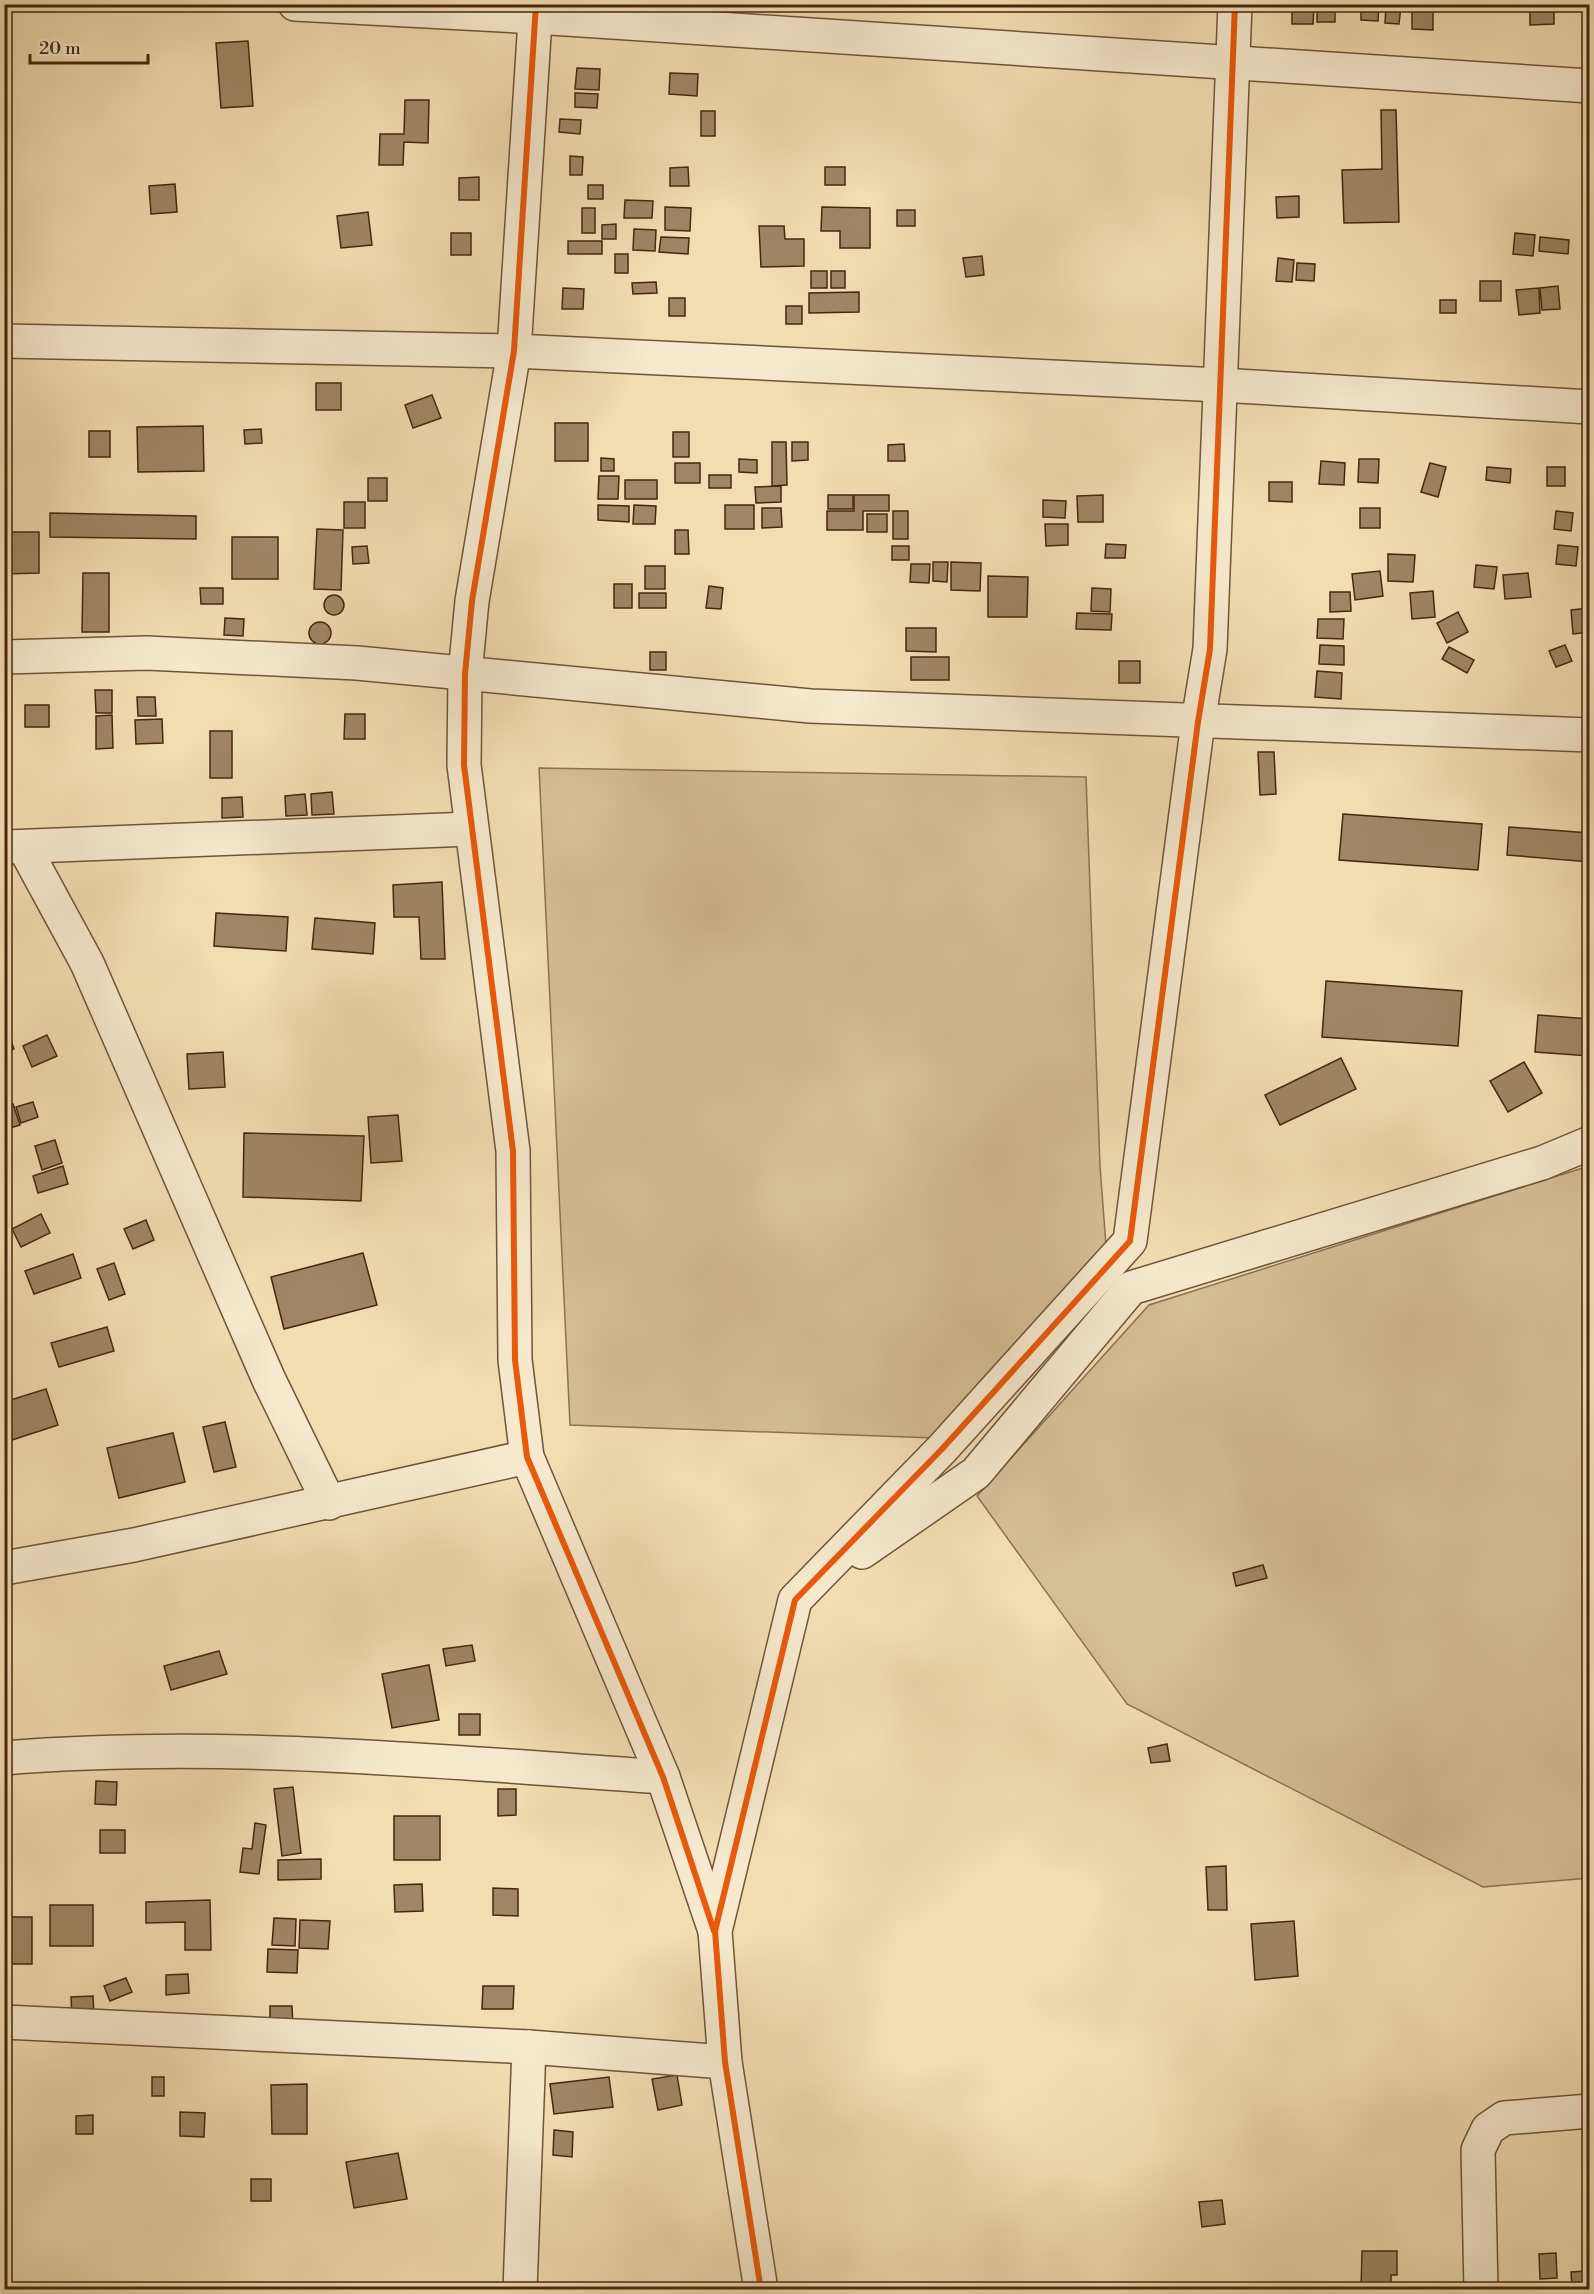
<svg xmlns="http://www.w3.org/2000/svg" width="1594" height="2294" font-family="'Libre Bodoni',serif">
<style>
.green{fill:#d4be96;stroke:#8d7253;stroke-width:1.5}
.building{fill:#9f8664;stroke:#462710;stroke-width:1.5}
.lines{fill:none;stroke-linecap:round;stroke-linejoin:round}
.minor-casing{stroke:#715438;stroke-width:36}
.minor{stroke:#f6e9cd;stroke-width:33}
.cycleway-casing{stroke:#f6e9cd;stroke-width:10}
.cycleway{stroke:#e8590c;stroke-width:6}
</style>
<rect width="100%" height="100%" fill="#f1ddb2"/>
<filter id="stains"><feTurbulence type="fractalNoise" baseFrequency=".00333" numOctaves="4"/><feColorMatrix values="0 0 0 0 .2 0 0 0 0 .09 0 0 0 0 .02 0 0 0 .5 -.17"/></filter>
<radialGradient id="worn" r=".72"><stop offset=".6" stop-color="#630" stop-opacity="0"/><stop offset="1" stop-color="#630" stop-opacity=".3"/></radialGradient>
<g class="green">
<path d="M 539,768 L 1086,777 L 1100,1166 L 1108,1272 L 935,1438 L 570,1425 Z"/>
<path d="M 1589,1166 L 1589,1878 L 1483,1887 L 1127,1704 L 977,1496 L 1149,1305 Z"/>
</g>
<g class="building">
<path d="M 1361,4 L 1379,4 L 1378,21 L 1361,20 Z"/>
<path d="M 1292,5 L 1314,5 L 1313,24 L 1292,24 Z"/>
<path d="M 1386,5 L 1401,6 L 1399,24 L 1385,23 Z"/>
<rect x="1317" y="6" width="18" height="16"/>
<path d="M 1412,11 L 1433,11 L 1433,30 L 1412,29 Z"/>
<path d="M 1530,11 L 1554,11 L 1554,24 L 1530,25 Z"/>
<path d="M 248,41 L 253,106 L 221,108 L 216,43 Z"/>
<path d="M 577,68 L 600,69 L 599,90 L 575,89 Z"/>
<path d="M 670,73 L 698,74 L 697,96 L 669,94 Z"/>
<path d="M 575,93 L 598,94 L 597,108 L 575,107 Z"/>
<path d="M 405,100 L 429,100 L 428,143 L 404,142 L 403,165 L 379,165 L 380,134 L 404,134 Z"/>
<path d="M 1381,110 L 1396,110 L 1399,222 L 1344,223 L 1342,170 L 1382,169 Z"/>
<rect x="701" y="111" width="14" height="25"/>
<path d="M 560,119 L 581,120 L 580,134 L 559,132 Z"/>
<path d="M 570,156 L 583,157 L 582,175 L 570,175 Z"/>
<path d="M 688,167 L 689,186 L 670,186 L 670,168 Z"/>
<rect x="825" y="167" width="20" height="18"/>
<path d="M 479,177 L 479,200 L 459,200 L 459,178 Z"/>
<path d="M 175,184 L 177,212 L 151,214 L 149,186 Z"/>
<rect x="588" y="185" width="15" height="14"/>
<path d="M 1299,196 L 1299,217 L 1277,218 L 1276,197 Z"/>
<path d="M 625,200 L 653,201 L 652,218 L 624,218 Z"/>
<path d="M 665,207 L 691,208 L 690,231 L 665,230 Z"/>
<path d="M 822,207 L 870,208 L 870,248 L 840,248 L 840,231 L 821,231 Z"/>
<rect x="582" y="208" width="13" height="25"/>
<rect x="897" y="210" width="18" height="16"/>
<path d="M 368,212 L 372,245 L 341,248 L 337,216 Z"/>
<path d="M 616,224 L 616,239 L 602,239 L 602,225 Z"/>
<path d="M 759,226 L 784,226 L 785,239 L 804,239 L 804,266 L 761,267 Z"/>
<path d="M 634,229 L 656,230 L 655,251 L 633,250 Z"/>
<rect x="451" y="233" width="20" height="22"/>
<path d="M 1515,233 L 1535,235 L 1533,256 L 1513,254 Z"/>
<path d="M 661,237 L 689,238 L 688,254 L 659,252 Z"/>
<path d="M 1540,237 L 1569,240 L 1568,254 L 1539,251 Z"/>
<rect x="568" y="241" width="34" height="13"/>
<rect x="615" y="254" width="13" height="19"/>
<path d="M 982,256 L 984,275 L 966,277 L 963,258 Z"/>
<path d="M 1278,258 L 1294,260 L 1292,282 L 1276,281 Z"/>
<path d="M 1297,263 L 1315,264 L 1314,281 L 1296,280 Z"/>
<rect x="811" y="271" width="16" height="17"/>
<rect x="831" y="271" width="14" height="17"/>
<rect x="1480" y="281" width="21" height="20"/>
<path d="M 656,282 L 657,293 L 633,294 L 632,283 Z"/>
<path d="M 1558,286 L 1560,309 L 1542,310 L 1540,288 Z"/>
<path d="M 563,288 L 584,289 L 583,309 L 562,309 Z"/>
<path d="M 1539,288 L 1540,313 L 1519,315 L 1516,290 Z"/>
<path d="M 859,292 L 859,312 L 809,313 L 809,293 Z"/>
<rect x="669" y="298" width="16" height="18"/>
<rect x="1440" y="300" width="16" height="13"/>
<rect x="786" y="306" width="16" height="18"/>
<rect x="316" y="383" width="25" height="27"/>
<path d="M 432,395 L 441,418 L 413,428 L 405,405 Z"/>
<rect x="555" y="423" width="33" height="38"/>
<path d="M 203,426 L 204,471 L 138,472 L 137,427 Z"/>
<path d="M 261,429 L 262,443 L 245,444 L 244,430 Z"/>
<rect x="89" y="431" width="21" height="26"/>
<rect x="673" y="432" width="16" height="25"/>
<path d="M 772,442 L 786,442 L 787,485 L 772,486 Z"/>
<path d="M 792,442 L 808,442 L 808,460 L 792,461 Z"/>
<path d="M 904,444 L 905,461 L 888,461 L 888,445 Z"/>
<path d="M 601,458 L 614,459 L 614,471 L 601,471 Z"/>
<path d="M 739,459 L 757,460 L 757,473 L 739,472 Z"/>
<path d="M 1359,459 L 1379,459 L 1378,483 L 1358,482 Z"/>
<path d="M 1321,461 L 1345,463 L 1344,485 L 1319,484 Z"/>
<rect x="675" y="463" width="25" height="20"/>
<path d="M 1430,463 L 1446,467 L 1438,497 L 1421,492 Z"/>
<path d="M 1487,467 L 1511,469 L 1510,483 L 1486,480 Z"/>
<rect x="1547" y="467" width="18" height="19"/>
<rect x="709" y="475" width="22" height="13"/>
<path d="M 599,476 L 619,476 L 618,499 L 598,499 Z"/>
<rect x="368" y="478" width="19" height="23"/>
<rect x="625" y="480" width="32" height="19"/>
<path d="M 1269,482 L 1292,482 L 1292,502 L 1269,501 Z"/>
<path d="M 781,486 L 781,502 L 756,503 L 755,487 Z"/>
<rect x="828" y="495" width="25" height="14"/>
<path d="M 854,495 L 889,495 L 889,511 L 863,511 L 863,530 L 827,530 L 827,511 L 854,511 Z"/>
<path d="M 1103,495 L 1103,522 L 1078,522 L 1077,496 Z"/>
<path d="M 1043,500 L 1066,501 L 1065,518 L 1043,517 Z"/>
<rect x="344" y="502" width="21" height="26"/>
<path d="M 598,505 L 629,506 L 629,522 L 598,520 Z"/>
<path d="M 634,505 L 656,506 L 655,524 L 633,524 Z"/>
<rect x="725" y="505" width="29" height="24"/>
<path d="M 762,508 L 781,508 L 782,527 L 762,528 Z"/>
<rect x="1360" y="508" width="20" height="20"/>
<rect x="893" y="511" width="15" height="28"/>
<path d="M 1556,511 L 1573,513 L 1571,531 L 1554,529 Z"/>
<path d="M 50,513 L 196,516 L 196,539 L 50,537 Z"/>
<rect x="867" y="514" width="20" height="18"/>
<path d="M 1045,524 L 1068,524 L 1068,545 L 1046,546 Z"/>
<path d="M 317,529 L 343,530 L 341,590 L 314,589 Z"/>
<path d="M 675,530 L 688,530 L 689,554 L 675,554 Z"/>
<path d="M 4,532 L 39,532 L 39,573 L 4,574 Z"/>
<rect x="232" y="537" width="46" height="42"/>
<path d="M 1106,544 L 1126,545 L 1125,558 L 1105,558 Z"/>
<path d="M 1558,545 L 1578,547 L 1576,566 L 1556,564 Z"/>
<path d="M 367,546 L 369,563 L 353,564 L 352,547 Z"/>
<rect x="892" y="546" width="17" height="14"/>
<path d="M 1388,554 L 1415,555 L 1413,582 L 1388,581 Z"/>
<path d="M 933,562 L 948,562 L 947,582 L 933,581 Z"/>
<path d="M 951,562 L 981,563 L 980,591 L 951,590 Z"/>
<path d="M 911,564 L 930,564 L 929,583 L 910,582 Z"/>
<path d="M 1476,565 L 1497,567 L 1494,589 L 1474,587 Z"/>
<rect x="645" y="566" width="20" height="23"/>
<path d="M 1380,571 L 1383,596 L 1355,600 L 1352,574 Z"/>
<path d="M 83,573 L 109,573 L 109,632 L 82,632 Z"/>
<path d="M 1528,573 L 1531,597 L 1505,599 L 1503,575 Z"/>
<path d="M 988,576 L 1028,577 L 1027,617 L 988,617 Z"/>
<rect x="614" y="584" width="18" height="24"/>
<path d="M 709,586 L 723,588 L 721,609 L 706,608 Z"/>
<path d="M 200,588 L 223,588 L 223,604 L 201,604 Z"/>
<path d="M 1092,588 L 1111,589 L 1110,612 L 1091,611 Z"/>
<rect x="4" y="589" width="7" height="46"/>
<path d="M 1433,591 L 1435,617 L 1412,619 L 1410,593 Z"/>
<path d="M 1330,592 L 1350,592 L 1351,611 L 1330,612 Z"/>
<rect x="639" y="593" width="27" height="15"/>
<circle cx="334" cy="605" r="10"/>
<path d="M 1590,608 L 1590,632 L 1573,634 L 1571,610 Z"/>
<path d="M 1458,612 L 1468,632 L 1447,643 L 1437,623 Z"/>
<path d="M 1077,613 L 1112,614 L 1111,630 L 1076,629 Z"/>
<path d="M 225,618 L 244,619 L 243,636 L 224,635 Z"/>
<path d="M 1318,619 L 1344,619 L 1343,639 L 1317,638 Z"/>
<circle cx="320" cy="633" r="11"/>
<path d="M 906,628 L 936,628 L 936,652 L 906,651 Z"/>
<path d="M 1320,645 L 1344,646 L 1344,665 L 1319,664 Z"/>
<path d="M 1565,645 L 1572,661 L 1556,667 L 1549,651 Z"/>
<path d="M 1449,647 L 1474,660 L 1467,673 L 1442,659 Z"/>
<rect x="650" y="652" width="16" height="18"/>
<rect x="911" y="657" width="38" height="23"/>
<rect x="1119" y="661" width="21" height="22"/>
<path d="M 1317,671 L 1342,673 L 1341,699 L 1315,697 Z"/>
<path d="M 95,690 L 112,690 L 112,713 L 96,713 Z"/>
<path d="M 137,697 L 155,697 L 156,716 L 138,716 Z"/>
<rect x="25" y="705" width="24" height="22"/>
<path d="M 345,714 L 365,714 L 365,739 L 344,739 Z"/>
<path d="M 112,715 L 113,748 L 96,749 L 96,716 Z"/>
<path d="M 162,719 L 163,743 L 136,744 L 135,720 Z"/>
<rect x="210" y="731" width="22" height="47"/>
<path d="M 1258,752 L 1274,752 L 1276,794 L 1260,795 Z"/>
<path d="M 332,792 L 334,814 L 312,815 L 311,794 Z"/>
<path d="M 305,794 L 307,815 L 286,816 L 285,796 Z"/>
<path d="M 242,797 L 243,817 L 222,818 L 222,798 Z"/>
<path d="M 1343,814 L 1482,824 L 1478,870 L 1339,860 Z"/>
<path d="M 1509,827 L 1590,833 L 1590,862 L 1507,855 Z"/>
<path d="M 442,882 L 445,959 L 421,959 L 419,917 L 394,917 L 393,885 Z"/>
<path d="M 216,913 L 288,917 L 286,951 L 214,946 Z"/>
<path d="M 315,918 L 375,923 L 373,954 L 312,949 Z"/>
<path d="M 1326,981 L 1462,991 L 1458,1046 L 1322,1037 Z"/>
<path d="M 1538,1015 L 1590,1019 L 1590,1056 L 1535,1052 Z"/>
<path d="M 6,1026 L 14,1049 L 4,1052 L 4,1027 Z"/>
<path d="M 47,1035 L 57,1056 L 32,1067 L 23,1046 Z"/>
<path d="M 223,1052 L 225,1087 L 189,1089 L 187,1054 Z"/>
<path d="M 1341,1058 L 1356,1089 L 1280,1125 L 1265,1095 Z"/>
<path d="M 1524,1062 L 1542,1093 L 1508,1112 L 1490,1081 Z"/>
<path d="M 33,1102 L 38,1117 L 21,1123 L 16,1107 Z"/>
<path d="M 13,1104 L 20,1125 L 4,1130 L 4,1107 Z"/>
<path d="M 398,1115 L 402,1161 L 371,1163 L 368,1117 Z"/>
<path d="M 244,1133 L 364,1136 L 361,1201 L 243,1197 Z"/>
<path d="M 55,1140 L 62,1163 L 42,1170 L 35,1146 Z"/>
<path d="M 63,1166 L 68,1184 L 38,1193 L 33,1176 Z"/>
<path d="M 41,1214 L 50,1233 L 21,1247 L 12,1229 Z"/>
<path d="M 146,1220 L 154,1240 L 133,1249 L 124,1229 Z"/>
<path d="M 363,1253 L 377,1305 L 284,1329 L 271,1277 Z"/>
<path d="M 73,1254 L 81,1278 L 34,1294 L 25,1271 Z"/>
<path d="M 114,1263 L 125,1294 L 109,1300 L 97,1269 Z"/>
<path d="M 107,1327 L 114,1351 L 59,1367 L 51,1343 Z"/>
<path d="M 46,1389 L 58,1425 L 12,1440 L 4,1417 L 4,1402 Z"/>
<path d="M 225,1422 L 236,1467 L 214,1472 L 203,1427 Z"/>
<path d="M 173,1433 L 185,1482 L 119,1498 L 107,1448 Z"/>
<path d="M 1263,1565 L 1267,1578 L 1236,1586 L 1233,1573 Z"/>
<path d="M 472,1645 L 475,1661 L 446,1666 L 443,1649 Z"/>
<path d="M 219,1651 L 227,1674 L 171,1690 L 164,1666 Z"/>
<path d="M 429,1665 L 439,1720 L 392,1728 L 382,1674 Z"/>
<rect x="459" y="1714" width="21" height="21"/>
<path d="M 1167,1744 L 1170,1761 L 1151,1763 L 1148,1748 Z"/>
<path d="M 96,1781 L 117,1782 L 116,1805 L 95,1804 Z"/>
<path d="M 293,1787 L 301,1853 L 282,1856 L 274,1789 Z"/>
<path d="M 498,1789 L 516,1789 L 516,1815 L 498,1816 Z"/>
<path d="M 4,1790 L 7,1790 L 6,1843 L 4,1843 Z"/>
<rect x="394" y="1816" width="46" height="44"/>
<path d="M 255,1823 L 266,1825 L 259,1874 L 240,1872 L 243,1848 L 252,1849 Z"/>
<rect x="100" y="1830" width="25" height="23"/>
<path d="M 321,1859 L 321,1879 L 278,1880 L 278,1860 Z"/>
<path d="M 1226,1866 L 1227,1910 L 1208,1910 L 1206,1867 Z"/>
<path d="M 422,1884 L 423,1911 L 395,1912 L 394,1885 Z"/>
<path d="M 493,1888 L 518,1889 L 518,1916 L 493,1915 Z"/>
<path d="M 210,1900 L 211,1950 L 185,1950 L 185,1922 L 146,1923 L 146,1902 Z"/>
<rect x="50" y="1905" width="43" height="41"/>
<path d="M 6,1917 L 32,1917 L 32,1964 L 5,1964 Z"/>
<path d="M 274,1918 L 296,1919 L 295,1946 L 272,1945 Z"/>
<path d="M 300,1920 L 330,1921 L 328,1949 L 299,1948 Z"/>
<path d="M 1294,1921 L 1298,1976 L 1255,1980 L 1251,1924 Z"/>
<path d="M 268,1949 L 298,1950 L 297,1973 L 267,1972 Z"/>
<path d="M 188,1974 L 189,1993 L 166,1995 L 166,1975 Z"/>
<path d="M 126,1978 L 132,1992 L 110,2001 L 104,1986 Z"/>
<path d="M 483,1986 L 514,1986 L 513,2009 L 482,2009 Z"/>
<path d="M 93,1996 L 94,2017 L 72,2018 L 71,1997 Z"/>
<path d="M 270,2006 L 292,2006 L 293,2028 L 270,2028 Z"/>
<path d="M 677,2075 L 682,2105 L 658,2110 L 652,2079 Z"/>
<rect x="152" y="2077" width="12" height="19"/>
<path d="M 609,2077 L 613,2107 L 554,2114 L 550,2084 Z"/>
<path d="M 307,2084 L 307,2134 L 272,2134 L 271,2085 Z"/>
<path d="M 180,2112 L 205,2113 L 204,2137 L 180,2136 Z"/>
<path d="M 93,2115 L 93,2134 L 76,2134 L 76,2116 Z"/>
<path d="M 554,2130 L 573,2132 L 572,2157 L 553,2155 Z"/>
<path d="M 398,2153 L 407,2199 L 354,2208 L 346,2162 Z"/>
<rect x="251" y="2179" width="20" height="22"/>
<path d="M 1222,2200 L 1225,2224 L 1202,2227 L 1199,2202 Z"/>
<path d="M 1583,2247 L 1590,2247 L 1590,2265 L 1584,2265 Z"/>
<path d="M 1362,2251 L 1397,2251 L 1397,2275 L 1391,2275 L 1391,2290 L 1361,2290 Z"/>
<path d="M 1556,2253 L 1557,2278 L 1540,2279 L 1539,2254 Z"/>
<path d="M 1586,2271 L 1588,2286 L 1572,2288 L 1571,2272 Z"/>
<path d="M 1344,2283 L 1344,2290 L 1314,2290 L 1314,2284 Z"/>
</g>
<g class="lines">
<defs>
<g id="minor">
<path d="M 295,4 L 536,17 L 1590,86"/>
<path d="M 536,4 L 514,351 L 472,601 L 465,674 L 464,765 L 513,1151 L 515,1360 L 527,1457 L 663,1777 L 715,1931"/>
<path d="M 4,341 L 514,351 L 1220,385 L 1590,407"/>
<path d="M 4,657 L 147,653 L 357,663 L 810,706 L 1590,735"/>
<path d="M 6,847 L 471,829"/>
<path d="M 24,847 L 87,963 L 269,1380 L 329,1503"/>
<path d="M 862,1552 L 976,1473 L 1131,1288 L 1542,1163 L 1590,1143"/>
<path d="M 4,1568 L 134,1545 L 527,1457"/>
<path d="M 4,1758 C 224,1740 444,1762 663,1777"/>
<path d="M 4,2022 L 529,2047 L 725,2062"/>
<path d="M 520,2290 L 529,2047"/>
<path d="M 761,2290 L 725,2062 L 715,1931 L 795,1600 L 942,1449 L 1130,1241 L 1198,722 L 1210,649 L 1235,4"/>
<path d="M 1481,2290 L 1478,2150 L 1488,2129 L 1504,2118 L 1590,2111"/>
</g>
</defs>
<use href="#minor" class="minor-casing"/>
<use href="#minor" class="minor"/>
<defs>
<g id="cycleway">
<path d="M 536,4 L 514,351 L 472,601 L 465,674 L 464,765 L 513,1151 L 515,1360 L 527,1457 L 663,1777 L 714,1931"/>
<path d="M 761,2290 L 725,2062 L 715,1931 L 795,1600 L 942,1449 L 1130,1241 L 1198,722 L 1210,649 L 1235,4"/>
</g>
</defs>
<use href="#cycleway" class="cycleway-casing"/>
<use href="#cycleway" class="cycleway"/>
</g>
<rect width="1594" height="2294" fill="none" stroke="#f1ddb2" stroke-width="24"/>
<rect x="6" y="6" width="1582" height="2282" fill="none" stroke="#462710" stroke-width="3"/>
<rect x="12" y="12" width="1570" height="2270" fill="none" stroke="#462710" stroke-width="1.5"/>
<path d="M30 54v9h118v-9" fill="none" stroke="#462710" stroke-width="3"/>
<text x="39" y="54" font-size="18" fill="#462710" stroke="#f6e9cd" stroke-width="4.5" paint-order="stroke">20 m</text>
<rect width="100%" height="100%" filter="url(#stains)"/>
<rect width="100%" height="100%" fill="url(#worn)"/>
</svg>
